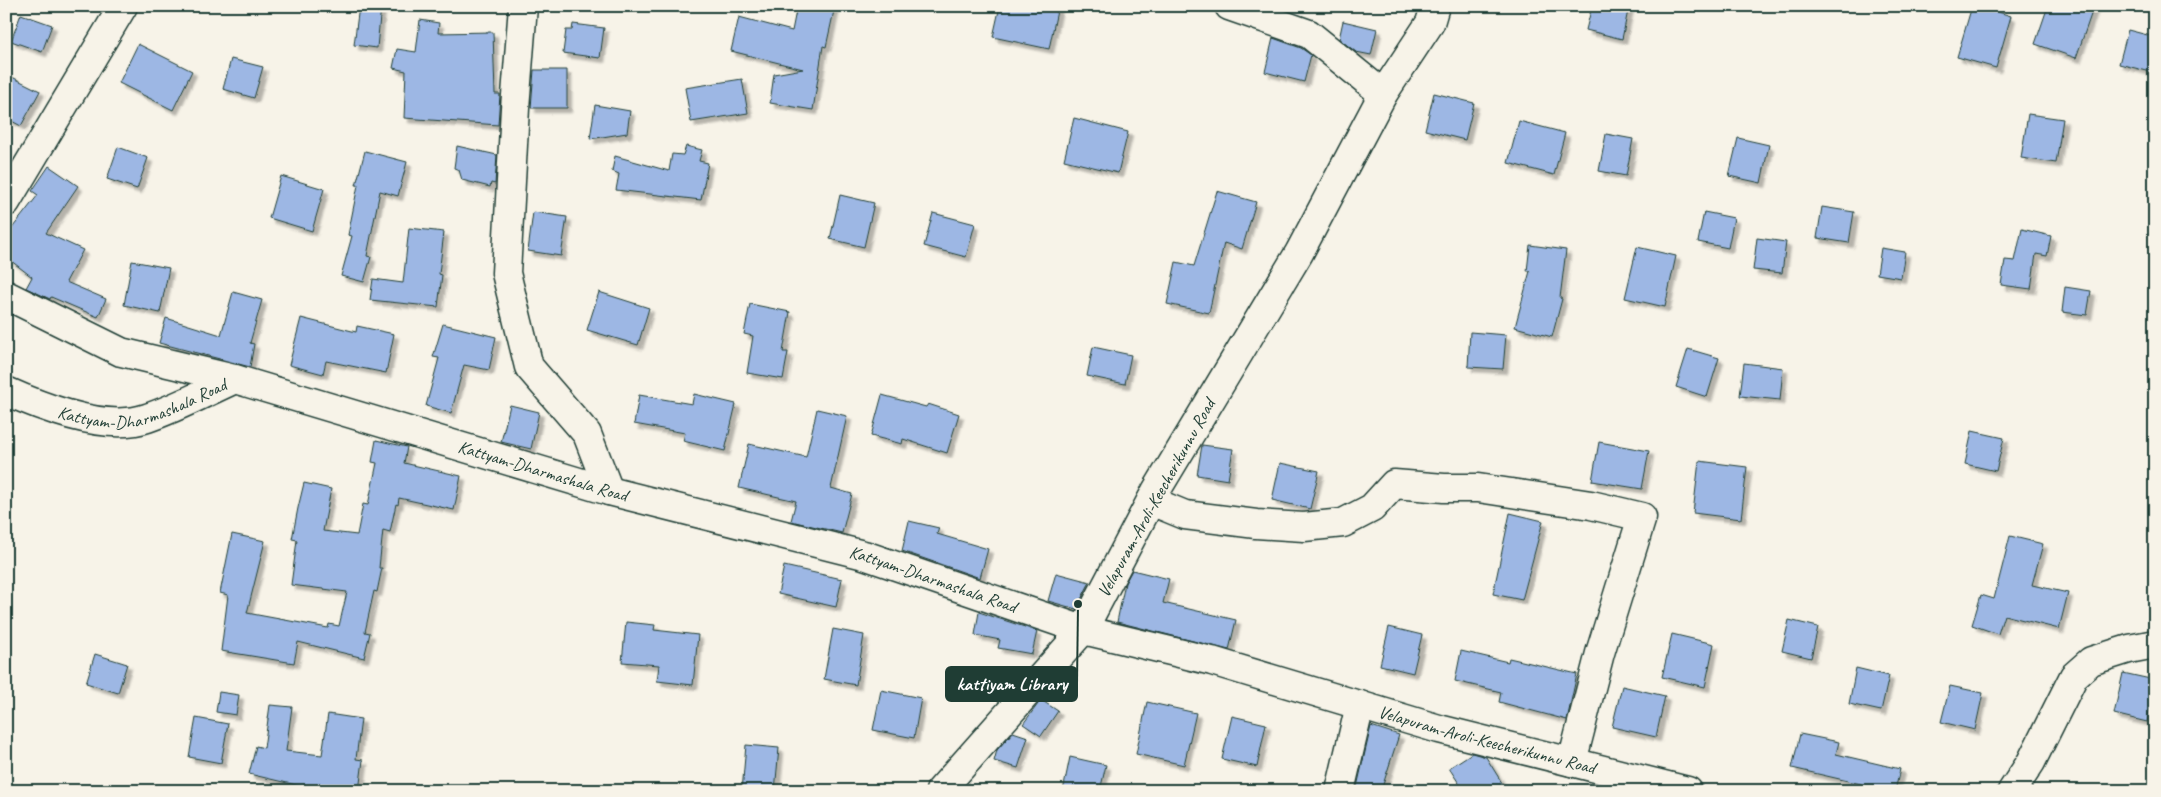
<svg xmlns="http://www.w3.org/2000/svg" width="2161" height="797" font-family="Caveat,sans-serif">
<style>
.building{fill:#9db7e4;stroke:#1f3d34;filter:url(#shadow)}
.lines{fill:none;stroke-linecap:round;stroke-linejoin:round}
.minor-casing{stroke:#1f3d34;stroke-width:31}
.minor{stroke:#f7f3e8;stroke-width:28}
.labels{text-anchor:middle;stroke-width:5;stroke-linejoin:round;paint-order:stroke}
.street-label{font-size:18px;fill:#1f3d34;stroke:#f7f3e8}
.leader{fill:none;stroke:#1f3d34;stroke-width:2}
.callout-dot{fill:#1f3d34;stroke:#f7f3e8;stroke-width:2}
.callout{fill:#1f3d34;stroke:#1f3d34;stroke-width:2}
.callout-label{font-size:19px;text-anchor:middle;font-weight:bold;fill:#fff}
</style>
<defs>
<filter id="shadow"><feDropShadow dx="4.5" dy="4.5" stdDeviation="1" flood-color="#0004"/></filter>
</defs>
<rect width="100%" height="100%" fill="#f7f3e8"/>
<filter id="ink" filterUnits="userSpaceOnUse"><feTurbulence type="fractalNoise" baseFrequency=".02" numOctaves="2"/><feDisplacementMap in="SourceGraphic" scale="10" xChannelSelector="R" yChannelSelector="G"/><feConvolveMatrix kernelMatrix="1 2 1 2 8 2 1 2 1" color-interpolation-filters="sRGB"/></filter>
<g filter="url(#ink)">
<g class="building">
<path d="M 359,6 L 381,6 L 377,48 L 354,45 Z"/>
<path d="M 797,6 L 835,6 L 826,47 L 823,46 L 813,110 L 770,103 L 774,74 L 803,69 L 731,51 L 739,17 L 792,31 Z"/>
<path d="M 1000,6 L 1058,6 L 1049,49 L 993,37 Z"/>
<path d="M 1592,6 L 1629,6 L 1622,39 L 1586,30 Z"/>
<path d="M 1972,6 L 1979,6 L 2011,16 L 1996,68 L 1957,57 Z"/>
<path d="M 2048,6 L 2094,6 L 2076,58 L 2035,44 Z"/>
<path d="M 21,14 L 52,25 L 42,52 L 11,41 Z"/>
<path d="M 420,20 L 439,23 L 438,33 L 493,32 L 495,94 L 500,94 L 498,125 L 404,118 L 406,71 L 393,68 L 397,49 L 416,52 Z"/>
<path d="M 1343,21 L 1377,29 L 1371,55 L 1356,52 L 1339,39 Z"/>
<path d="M 573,24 L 604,28 L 600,58 L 563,53 L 566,30 L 572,30 Z"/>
<path d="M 2128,30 L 2155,37 L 2155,73 L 2119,64 Z"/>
<path d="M 1273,38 L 1301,48 L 1311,55 L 1304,82 L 1265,72 Z"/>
<path d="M 138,44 L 192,71 L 173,110 L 119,83 Z"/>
<path d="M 231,59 L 263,67 L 254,98 L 223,89 Z"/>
<path d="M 534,70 L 567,70 L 567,108 L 531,108 Z"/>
<path d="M 6,74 L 40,91 L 21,126 L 6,118 Z"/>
<path d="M 742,79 L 748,113 L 691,122 L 685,88 Z"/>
<path d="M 1434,93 L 1474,103 L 1465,140 L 1425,130 Z"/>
<path d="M 595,105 L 630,111 L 627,133 L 590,139 Z"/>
<path d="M 2028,114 L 2063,119 L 2056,163 L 2021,158 Z"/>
<path d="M 1074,118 L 1128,132 L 1118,173 L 1064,160 Z"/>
<path d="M 1519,121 L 1565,133 L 1554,175 L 1508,163 Z"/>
<path d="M 1606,134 L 1633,139 L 1626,176 L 1599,171 Z"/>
<path d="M 1738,138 L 1769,145 L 1761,183 L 1729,176 Z"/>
<path d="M 457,146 L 497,155 L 495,184 L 491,183 L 490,187 L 462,180 L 459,170 L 454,168 Z"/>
<path d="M 686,146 L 702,150 L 699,161 L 708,163 L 701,200 L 616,190 L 619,174 L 612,171 L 615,156 L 669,171 L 672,154 L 683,155 Z"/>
<path d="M 118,147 L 148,158 L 137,189 L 107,179 Z"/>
<path d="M 365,151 L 407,162 L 398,196 L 380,191 L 367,256 L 371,257 L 364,282 L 341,276 L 352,236 L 348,235 L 358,185 L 356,185 Z"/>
<path d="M 49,166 L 78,186 L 46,233 L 83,250 L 66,282 L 106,299 L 98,317 L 51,297 L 50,299 L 26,288 L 32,277 L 6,257 L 6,236 L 38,195 L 32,191 Z"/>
<path d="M 281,176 L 324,189 L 312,231 L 269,218 Z"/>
<path d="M 1217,191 L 1256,202 L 1242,249 L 1224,243 L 1209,313 L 1167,304 L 1176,262 L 1194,266 Z"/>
<path d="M 840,195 L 874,203 L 864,247 L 830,239 Z"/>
<path d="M 1822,207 L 1854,212 L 1849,243 L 1817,238 Z"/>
<path d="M 533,212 L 567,217 L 561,256 L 528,251 Z"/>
<path d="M 1704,212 L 1734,218 L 1728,248 L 1698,242 Z"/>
<path d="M 933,213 L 975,224 L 966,257 L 924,246 Z"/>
<path d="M 409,228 L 444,232 L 439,274 L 442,275 L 438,307 L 370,300 L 373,279 L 403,283 Z"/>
<path d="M 2022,229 L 2051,236 L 2047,256 L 2036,254 L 2031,289 L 2001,285 L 2005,260 L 2015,261 Z"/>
<path d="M 1757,238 L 1786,242 L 1782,273 L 1753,270 Z"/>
<path d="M 1530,245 L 1566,250 L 1560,298 L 1562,299 L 1552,337 L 1515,327 L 1530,271 L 1527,271 Z"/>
<path d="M 1637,247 L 1676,256 L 1665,307 L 1625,298 Z"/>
<path d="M 1881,248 L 1905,252 L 1901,278 L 1877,274 Z"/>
<path d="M 132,261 L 169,268 L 160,313 L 124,305 Z"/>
<path d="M 2065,287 L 2091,291 L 2087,315 L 2062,312 Z"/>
<path d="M 233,292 L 262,300 L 250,343 L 254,344 L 250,367 L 159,343 L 166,318 L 221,335 Z"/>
<path d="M 599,292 L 649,308 L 638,345 L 587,330 Z"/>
<path d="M 750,304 L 790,312 L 783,352 L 788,352 L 783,379 L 747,373 L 753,336 L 744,334 Z"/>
<path d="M 301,318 L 356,332 L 357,326 L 394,334 L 386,373 L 326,361 L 323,374 L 289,365 Z"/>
<path d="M 443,324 L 496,337 L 489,370 L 464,365 L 451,413 L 426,406 L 439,358 L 433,357 Z"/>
<path d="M 1470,332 L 1506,335 L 1503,369 L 1468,367 Z"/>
<path d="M 1093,347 L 1131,355 L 1125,384 L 1087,376 Z"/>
<path d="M 1688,349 L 1719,358 L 1707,397 L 1676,387 Z"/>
<path d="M 1744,363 L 1783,368 L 1780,400 L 1740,396 Z"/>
<path d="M 694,394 L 736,404 L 725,451 L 683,441 L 685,433 L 634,424 L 639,395 L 692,404 Z"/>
<path d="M 882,395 L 926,407 L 928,404 L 959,414 L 947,453 L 903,439 L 902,444 L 871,436 Z"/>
<path d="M 510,405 L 539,412 L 531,449 L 501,442 Z"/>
<path d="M 817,409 L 847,416 L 831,488 L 852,494 L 842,533 L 791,521 L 796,501 L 739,488 L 749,444 L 806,457 Z"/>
<path d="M 1972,431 L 2004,438 L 1996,471 L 1965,464 Z"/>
<path d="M 376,440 L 407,447 L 404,463 L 461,476 L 454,510 L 399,498 L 398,505 L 396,504 L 390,532 L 383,530 L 379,568 L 382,568 L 377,592 L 374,591 L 365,632 L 370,633 L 364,658 L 298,642 L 294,663 L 221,651 L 228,595 L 220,593 L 232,534 L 265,541 L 247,613 L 328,628 L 329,624 L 339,626 L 347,592 L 291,585 L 297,540 L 292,539 L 298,508 L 304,483 L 331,489 L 323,531 L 357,535 L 363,504 L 368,505 L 377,463 L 372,462 Z"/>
<path d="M 1599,442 L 1649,451 L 1642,489 L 1592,481 Z"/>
<path d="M 1202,445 L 1233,449 L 1228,480 L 1197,475 Z"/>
<path d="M 1699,461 L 1747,467 L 1741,519 L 1693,513 Z"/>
<path d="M 1280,463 L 1319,471 L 1310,509 L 1272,500 Z"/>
<path d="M 1510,513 L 1543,521 L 1522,600 L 1493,594 Z"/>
<path d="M 909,521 L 939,528 L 937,534 L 988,549 L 980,578 L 902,551 Z"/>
<path d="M 2010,536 L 2043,544 L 2032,585 L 2068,593 L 2059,629 L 2004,615 L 1998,634 L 1972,625 L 1981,595 L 1994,599 Z"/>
<path d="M 784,566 L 842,579 L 836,607 L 778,594 Z"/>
<path d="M 1132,570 L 1169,579 L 1163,603 L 1236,620 L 1229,650 L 1117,622 L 1125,583 Z"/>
<path d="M 1056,573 L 1090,582 L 1076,609 L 1048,601 Z"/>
<path d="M 979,612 L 1037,631 L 1032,654 L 998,648 L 1000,640 L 975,635 Z"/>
<path d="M 1789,620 L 1818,627 L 1811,658 L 1782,651 Z"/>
<path d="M 626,622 L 655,625 L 654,630 L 698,635 L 693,685 L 657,681 L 659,665 L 622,662 Z"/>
<path d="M 1389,627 L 1422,635 L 1413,673 L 1380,665 Z"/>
<path d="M 833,629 L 864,635 L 856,685 L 824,679 Z"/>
<path d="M 1672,634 L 1714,644 L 1705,687 L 1662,677 Z"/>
<path d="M 1461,651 L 1508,662 L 1509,658 L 1577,674 L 1567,720 L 1499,702 L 1501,692 L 1455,681 Z"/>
<path d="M 95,654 L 127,664 L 118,693 L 86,683 Z"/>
<path d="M 1856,668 L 1889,676 L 1881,711 L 1849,704 Z"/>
<path d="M 2123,673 L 2155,680 L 2147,722 L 2114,714 Z"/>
<path d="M 1622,686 L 1665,696 L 1656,737 L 1612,727 Z"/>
<path d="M 1950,686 L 1983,693 L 1975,730 L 1941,722 Z"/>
<path d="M 881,690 L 921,698 L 914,738 L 873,730 Z"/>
<path d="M 219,692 L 239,695 L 236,715 L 216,712 Z"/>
<path d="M 1041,700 L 1058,711 L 1041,736 L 1023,724 Z"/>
<path d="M 1147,702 L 1196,713 L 1184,765 L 1136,754 Z"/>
<path d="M 270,705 L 292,707 L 286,751 L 322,755 L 328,714 L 361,719 L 356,759 L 363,760 L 359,791 L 300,786 L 249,774 L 256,746 L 264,748 Z"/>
<path d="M 1232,716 L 1266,724 L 1257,767 L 1222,759 Z"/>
<path d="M 196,718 L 228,724 L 221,763 L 189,757 Z"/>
<path d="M 1371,726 L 1399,735 L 1381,791 L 1356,791 Z"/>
<path d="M 1013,732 L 1028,737 L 1018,768 L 994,761 L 997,750 Z"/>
<path d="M 1800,734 L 1839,742 L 1836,754 L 1900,769 L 1895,791 L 1860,791 L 1861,784 L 1792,768 Z"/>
<path d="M 746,745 L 779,748 L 775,791 L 742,791 Z"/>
<path d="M 1472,753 L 1486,757 L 1507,791 L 1464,791 L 1449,768 Z"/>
<path d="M 1070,757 L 1106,765 L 1100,791 L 1063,791 Z"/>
</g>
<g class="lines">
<defs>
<g id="minor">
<path d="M 523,6 L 515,108 L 506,273 L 529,367 L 587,434 L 609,491"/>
<path d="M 1229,6 L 1309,34 L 1383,94"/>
<path id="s1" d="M 1435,6 L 1430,23 L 1383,94 L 1299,253 L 1156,491 L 1083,630 L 1212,661 L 1439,729 L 1688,791"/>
<path d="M 6,202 L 123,6"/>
<path d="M 6,295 L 121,352 L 235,379"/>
<path id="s2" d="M 6,391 C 44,408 107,432 147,418 C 177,408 206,392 235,379 L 609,491 L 864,555 L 1083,630 L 940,791"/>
<path d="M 1151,501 L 1185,515 L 1256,524 L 1304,527 L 1343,523 L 1372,508 L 1394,484 L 1444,488 L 1478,488 L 1591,505 L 1642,517 L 1600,653 L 1572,762"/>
<path d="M 1340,791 L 1360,705"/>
<path d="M 2012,791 L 2031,762 L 2074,676 L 2091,661 L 2129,649 L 2155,644"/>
</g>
</defs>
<use href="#minor" class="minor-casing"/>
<use href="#minor" class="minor"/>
</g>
</g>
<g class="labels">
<g class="street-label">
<text dy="6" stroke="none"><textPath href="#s2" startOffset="144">Kattyam-Dharmashala Road</textPath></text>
<text dy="6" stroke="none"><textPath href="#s2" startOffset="564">Kattyam-Dharmashala Road</textPath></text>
<text transform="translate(1156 498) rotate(-61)" y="6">Velapuram-Aroli-Keecherikunnu Road</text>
<text dy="6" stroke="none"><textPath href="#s2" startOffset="969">Kattyam-Dharmashala Road</textPath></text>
<text dy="6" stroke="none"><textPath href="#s1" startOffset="1136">Velapuram-Aroli-Keecherikunnu Road</textPath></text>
</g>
</g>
<path class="leader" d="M1078 604L1077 684"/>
<circle class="callout-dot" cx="1078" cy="604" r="5"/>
<rect class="callout" x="946" y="667" width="131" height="34" rx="5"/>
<g class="callout-label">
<text x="1012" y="690">kattiyam Library</text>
</g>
<rect width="2161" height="797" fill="none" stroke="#f7f3e8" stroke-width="25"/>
<rect x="12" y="12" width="2136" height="772" fill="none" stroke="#1f3d34" stroke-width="2" filter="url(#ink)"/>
</svg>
